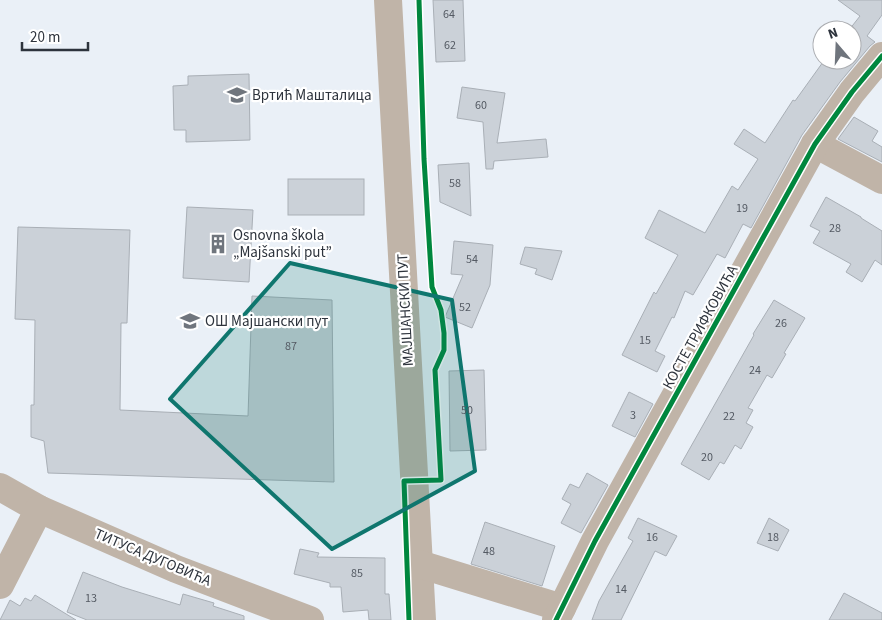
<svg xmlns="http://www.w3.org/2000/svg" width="882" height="620" font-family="'Source Sans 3',sans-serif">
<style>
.building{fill:#cbd1d8;stroke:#a9afb6}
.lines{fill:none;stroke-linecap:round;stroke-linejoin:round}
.minor{stroke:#c0b4a8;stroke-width:28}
.cycleway-casing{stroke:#fff;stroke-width:8}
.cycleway{stroke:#00873e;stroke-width:5}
.marked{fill:#0f766e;fill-opacity:0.2;stroke:#0f766e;stroke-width:4;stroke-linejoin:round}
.labels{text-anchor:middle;stroke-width:4.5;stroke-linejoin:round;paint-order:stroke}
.number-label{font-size:12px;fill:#545a63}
.poi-label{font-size:15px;fill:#2d333c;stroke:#fff;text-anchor:start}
.street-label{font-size:15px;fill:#2d333c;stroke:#fff}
</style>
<rect width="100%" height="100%" fill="#eaf0f7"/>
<g class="building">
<path d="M 433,0 L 463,0 L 465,61 L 436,62 Z"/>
<path d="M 838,0 L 882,0 L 882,15 L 867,36 L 875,42 L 870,46 L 840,82 L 802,135 L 751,228 L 743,224 L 725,258 L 717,254 L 693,295 L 685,291 L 674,318 L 672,317 L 655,351 L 665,356 L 657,372 L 622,355 L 654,292 L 656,294 L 678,255 L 645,238 L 659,210 L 705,233 L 732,186 L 738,190 L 758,159 L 734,144 L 744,129 L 765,143 L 793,100 L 795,101 L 823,62 L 824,63 L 826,60 L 852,60 L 852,30 L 849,30 L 860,16 Z"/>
<path d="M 249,74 L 250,140 L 186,142 L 186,130 L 174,130 L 173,86 L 188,85 L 188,76 Z"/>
<path d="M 462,87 L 505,93 L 497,143 L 546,139 L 548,157 L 494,161 L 493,169 L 486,169 L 483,122 L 457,118 Z"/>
<path d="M 854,117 L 878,131 L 872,141 L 882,147 L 882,162 L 838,139 Z"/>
<path d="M 469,163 L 471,216 L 440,202 L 438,165 Z"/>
<rect x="288" y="179" width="76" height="36"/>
<path d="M 826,197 L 861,217 L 861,218 L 882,231 L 882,265 L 875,260 L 862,282 L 846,272 L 851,264 L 813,243 L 820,231 L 810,226 Z"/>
<path d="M 187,207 L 253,210 L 249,282 L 183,278 Z"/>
<path d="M 18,227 L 130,230 L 127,323 L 121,323 L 120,410 L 248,416 L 252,296 L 332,300 L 334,482 L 48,473 L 44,441 L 31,437 L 31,405 L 34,405 L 35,320 L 15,319 Z"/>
<path d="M 454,241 L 493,245 L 490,285 L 472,328 L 445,317 L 463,275 L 451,274 Z"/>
<path d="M 525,247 L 562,251 L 552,280 L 535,274 L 537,269 L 520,264 Z"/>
<path d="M 774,300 L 805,318 L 784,353 L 786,354 L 772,378 L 767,375 L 748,408 L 753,410 L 746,423 L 753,427 L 741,449 L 735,445 L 724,464 L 720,462 L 709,480 L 681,464 L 754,335 L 753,334 Z"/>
<path d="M 484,370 L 486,450 L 450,451 L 449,371 Z"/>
<path d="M 629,392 L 653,404 L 635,437 L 612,426 Z"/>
<path d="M 587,473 L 608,485 L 581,533 L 561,523 L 571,504 L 562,499 L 570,484 L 579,488 Z"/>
<path d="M 638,518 L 677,536 L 666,556 L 655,551 L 621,620 L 592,620 L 599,601 L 633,541 L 628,538 Z"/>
<path d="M 769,518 L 789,530 L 778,551 L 757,543 Z"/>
<path d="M 485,522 L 555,546 L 542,586 L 471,564 Z"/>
<path d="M 300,549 L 319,553 L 317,557 L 385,558 L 385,594 L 389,594 L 391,620 L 369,620 L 368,610 L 343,612 L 341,587 L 330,587 L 330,583 L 294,574 Z"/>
<path d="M 83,572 L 122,587 L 180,605 L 183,594 L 214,603 L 213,606 L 244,616 L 244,620 L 87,620 L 67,612 Z"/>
<path d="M 844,593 L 882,613 L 882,620 L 829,620 Z"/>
<path d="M 35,595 L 76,620 L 0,620 L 10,600 L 20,606 L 25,598 L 31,601 Z"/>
</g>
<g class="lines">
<g class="minor">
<path d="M 388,0 L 422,620"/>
<path d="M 815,144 L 882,180"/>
<path d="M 0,487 L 39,509 L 176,569 L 310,620"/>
<path d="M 419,564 L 562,608"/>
<path d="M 0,585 L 39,509"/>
<path d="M 556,620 L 595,541 L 815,144 L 852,92 L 882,56"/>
</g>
<defs>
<g id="cycleway">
<path d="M 409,620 L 404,481 L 441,480 L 435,370 L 444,350 L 444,333 L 441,310 L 432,287 L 424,159 L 419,0"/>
<path d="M 556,620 L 595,541 L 815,144 L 852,92 L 882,56"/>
</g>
</defs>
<use href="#cycleway" class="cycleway-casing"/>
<use href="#cycleway" class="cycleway"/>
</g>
<path class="marked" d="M 290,263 L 452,300 L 475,471 L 332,549 L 170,399 Z"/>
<defs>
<symbol id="school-bare" viewBox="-9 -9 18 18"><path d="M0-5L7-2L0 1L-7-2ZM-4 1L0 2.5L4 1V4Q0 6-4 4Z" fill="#6f757d" stroke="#fff" stroke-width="2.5" paint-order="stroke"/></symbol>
<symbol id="building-bare" viewBox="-9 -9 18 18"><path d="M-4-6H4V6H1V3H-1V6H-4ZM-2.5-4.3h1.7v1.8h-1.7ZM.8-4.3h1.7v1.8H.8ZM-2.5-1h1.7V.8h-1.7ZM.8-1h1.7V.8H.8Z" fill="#6f757d" stroke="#fff" stroke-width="2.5" paint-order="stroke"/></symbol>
</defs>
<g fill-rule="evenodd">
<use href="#school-bare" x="223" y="81" width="28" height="28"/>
<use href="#building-bare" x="204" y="230" width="28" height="28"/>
<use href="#school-bare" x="176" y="307" width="28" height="28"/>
</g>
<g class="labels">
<g class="number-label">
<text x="449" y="18">64</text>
<text x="450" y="49">62</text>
<text x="481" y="109">60</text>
<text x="455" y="187">58</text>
<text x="742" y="212">19</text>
<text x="835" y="232">28</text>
<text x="472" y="263">54</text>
<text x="465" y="311">52</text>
<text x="781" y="327">26</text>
<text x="645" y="344">15</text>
<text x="291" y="350">87</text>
<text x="755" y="374">24</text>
<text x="467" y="414">50</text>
<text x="633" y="419">3</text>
<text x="729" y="420">22</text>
<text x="707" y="461">20</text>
<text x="652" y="541">16</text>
<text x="773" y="541">18</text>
<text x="489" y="555">48</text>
<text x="357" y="577">85</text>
<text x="621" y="593">14</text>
<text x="91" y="602">13</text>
</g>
<g class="poi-label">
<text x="252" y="100">Вртић Машталица</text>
<text x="233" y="240">Osnovna škola<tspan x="233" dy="17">„Majšanski put”</tspan></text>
<text x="205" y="326">ОШ Мајшански пут</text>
</g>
<g class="street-label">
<text transform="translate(405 310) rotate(-93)" y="5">МАЈШАНСКИ ПУТ</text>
<text transform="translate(700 327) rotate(-61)" y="5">КОСТЕ ТРИФКОВИЋА</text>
<text transform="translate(153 557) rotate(23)" y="5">ТИТУСА ДУГОВИЋА</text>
</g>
</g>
<g transform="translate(837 45) rotate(341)"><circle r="24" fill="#ffffff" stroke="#abadb1"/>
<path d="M0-4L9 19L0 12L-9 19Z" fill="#6f757d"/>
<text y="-8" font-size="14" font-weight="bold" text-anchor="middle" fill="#2d333c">N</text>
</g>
<path d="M22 42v8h66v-8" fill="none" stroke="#2d333c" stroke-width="2.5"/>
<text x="30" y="42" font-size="15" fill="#2d333c" stroke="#ffffff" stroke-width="4" paint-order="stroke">20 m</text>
</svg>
